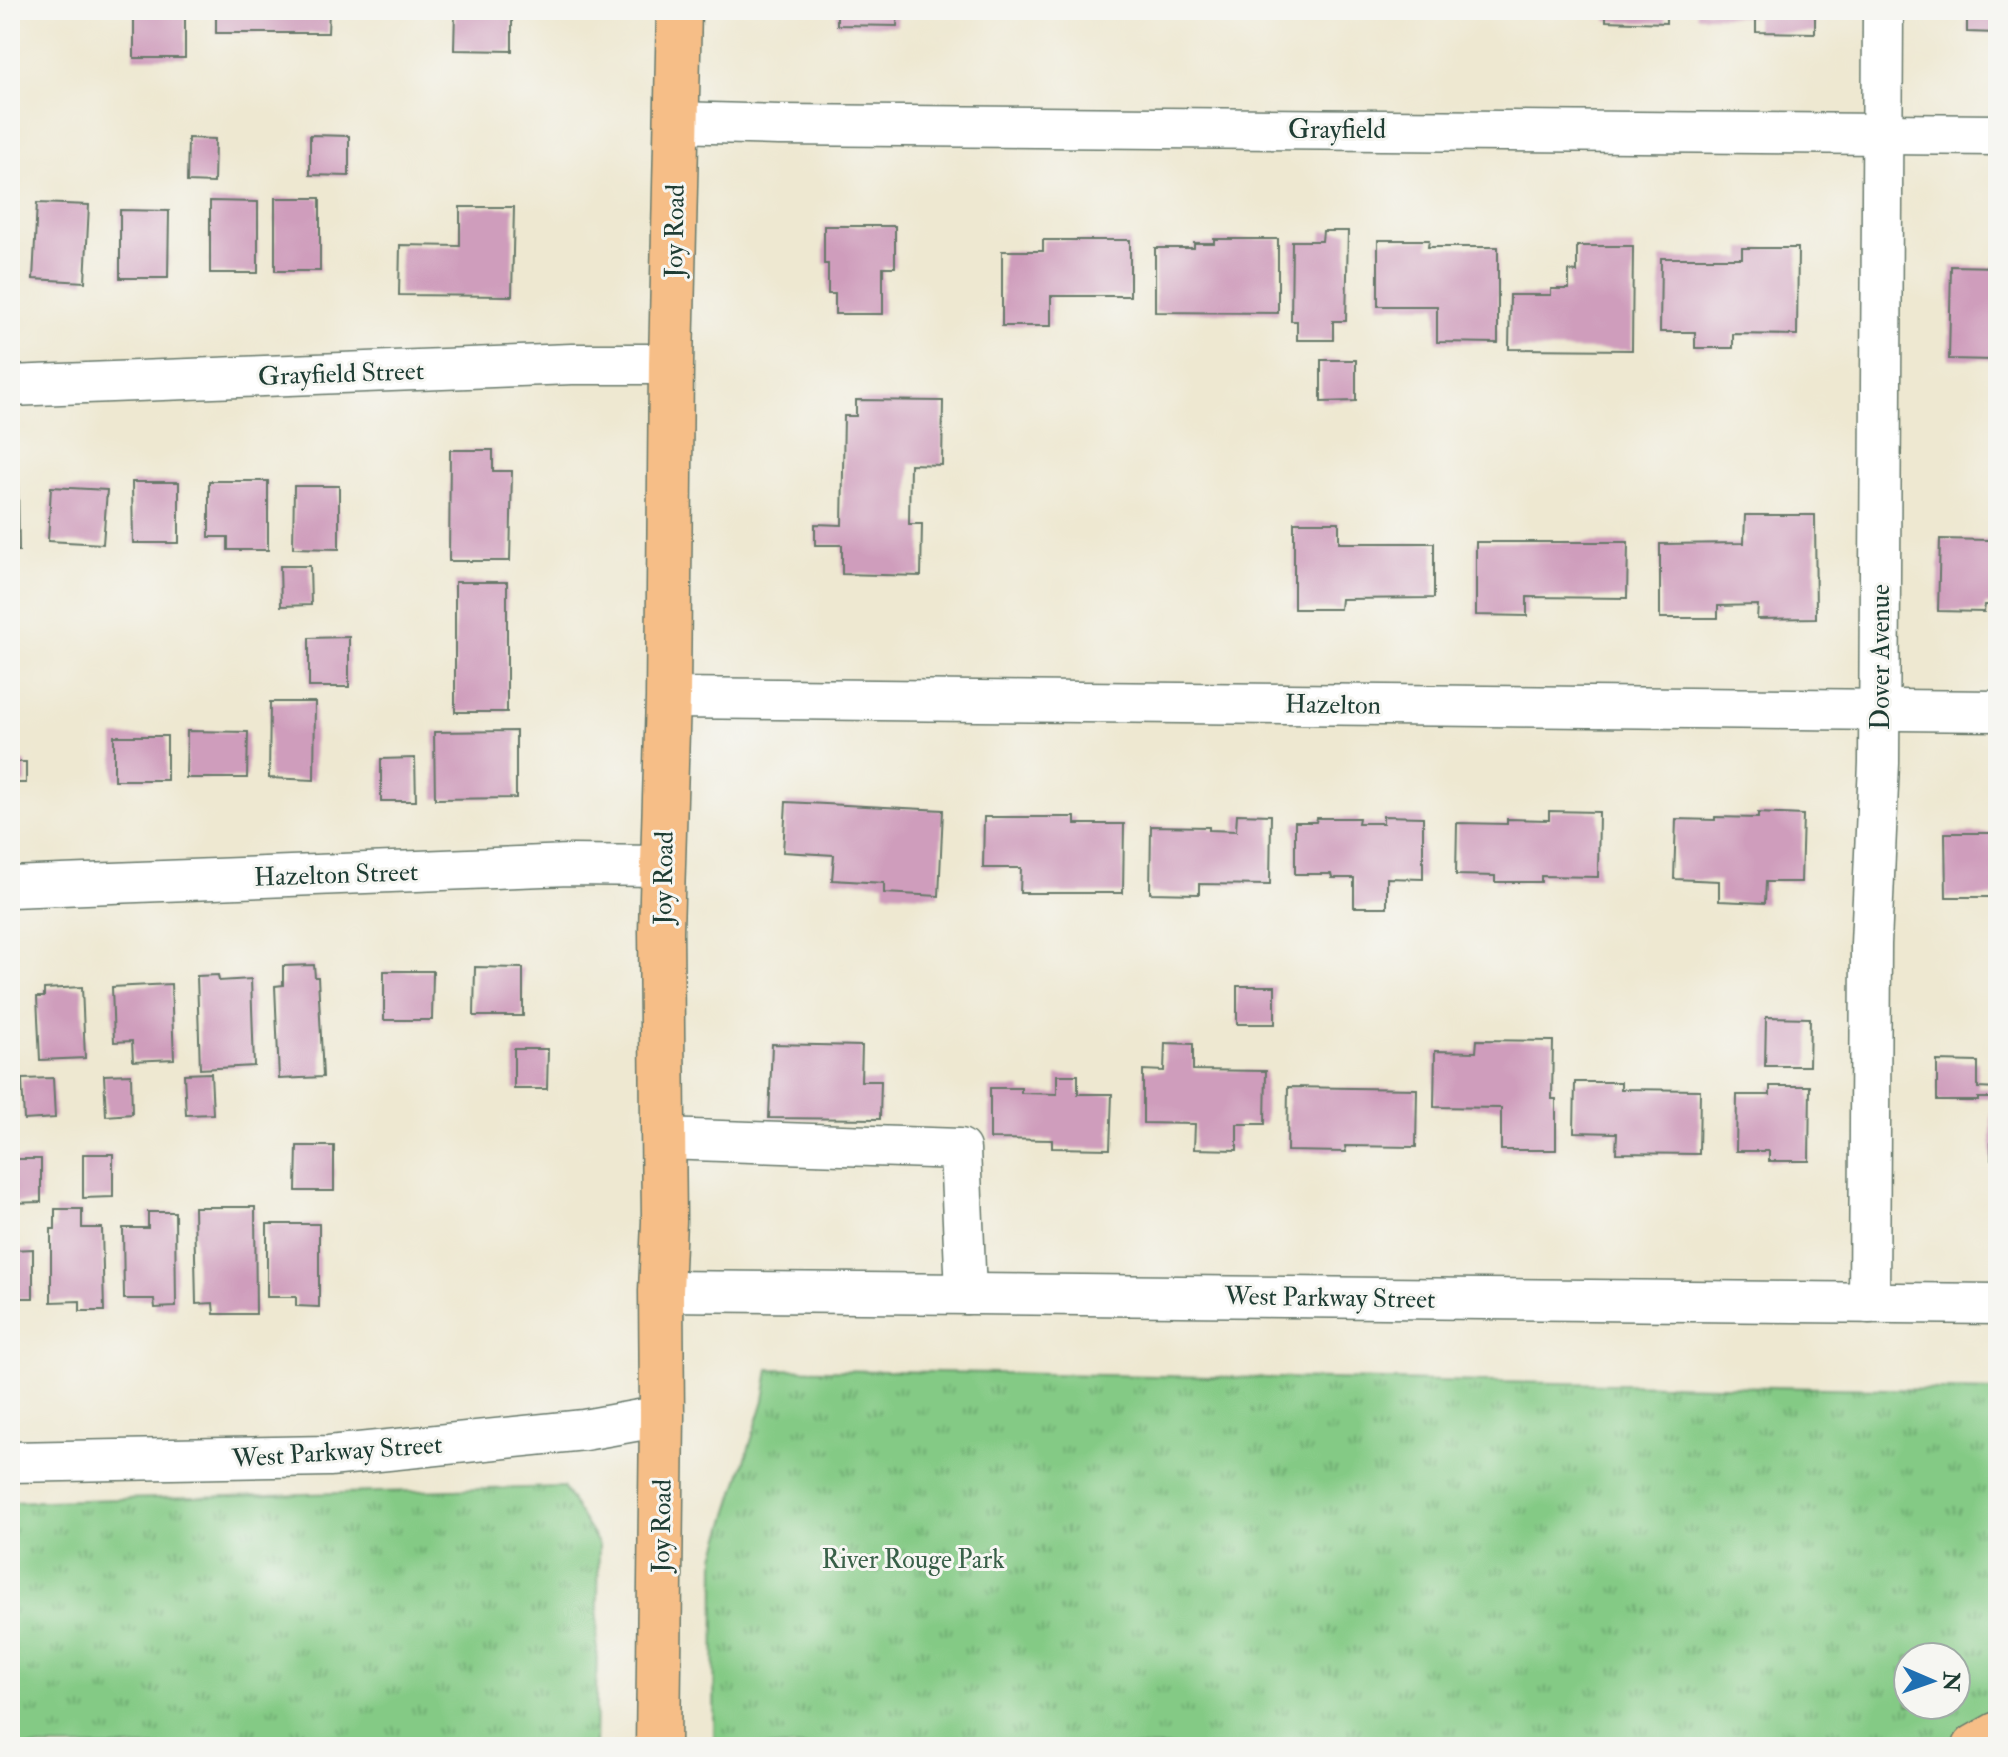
<svg xmlns="http://www.w3.org/2000/svg" width="2008" height="1757" font-family="'IM FELL Double Pica',serif">
<style>
.park{fill:url(#park-tufts);stroke:#52845c;stroke-width:2;fill-rule:evenodd}
.building{fill:#cf9dbc}
.lines{fill:none;stroke-linecap:round;stroke-linejoin:round}
.minor-casing{stroke:#67796b;stroke-width:43}
.major-casing{stroke:#67796b;stroke-width:47}
.minor{stroke:#fff;stroke-width:40}
.major{stroke:#f6be87;stroke-width:44}
.labels{text-anchor:middle;stroke-width:6;stroke-linejoin:round;paint-order:stroke}
.street-label{font-size:26px;fill:#1f3d34;stroke:#f6f6f2}
.park-label{font-size:26px;fill:#386048;stroke:#f6f6f2}
</style>
<defs>
<pattern id="park-tufts" width="24" height="20" patternUnits="userSpaceOnUse" patternTransform="scale(2)"><rect width="24" height="20" fill="#84ca85"/><path d="M3 7l-1-3M5 7V3M7 7l1-3M15 17l-1-3M17 17v-4M19 17l1-3" fill="none" stroke="#6ba56e"/></pattern>
</defs>
<rect width="100%" height="100%" fill="#f6f6f2"/>
<filter id="ink" filterUnits="userSpaceOnUse"><feTurbulence type="fractalNoise" baseFrequency=".0125" numOctaves="2"/><feDisplacementMap in="SourceGraphic" scale="16" xChannelSelector="R" yChannelSelector="G"/><feConvolveMatrix kernelMatrix="1 2 1 2 8 2 1 2 1" color-interpolation-filters="sRGB"/></filter>
<filter id="wash" filterUnits="userSpaceOnUse"><feTurbulence type="fractalNoise" baseFrequency=".006" numOctaves="4" result="noise"/><feDisplacementMap in="SourceGraphic" scale="32" xChannelSelector="R" yChannelSelector="G"/><feGaussianBlur stdDeviation="1.8" result="paint"/><feColorMatrix in="noise" values="0 0 0 0 0 0 0 0 0 0 0 0 0 0 0 0 0 1.4 0 .05"/><feComposite in="paint" operator="in"/></filter>
<g filter="url(#wash)">
<rect width="100%" height="100%" fill="#eee8d1"/>
<g class="park">
<path d="M 769,1369 L 1998,1391 L 1998,1747 L 714,1747 L 715,1556 L 764,1400 ZM 1908,1657 L 1956,1657 L 1956,1705 L 1908,1705 Z"/>
<path d="M 563,1487 L 599,1545 L 595,1747 L 10,1747 L 10,1502 Z"/>
</g>
<g id="blocks">
<g class="building">
<rect x="134" y="10" width="51" height="48"/>
<path d="M 216,10 L 329,10 L 328,33 L 216,33 Z"/>
<path d="M 455,10 L 523,10 L 523,19 L 512,19 L 512,51 L 454,50 Z"/>
<path d="M 837,10 L 898,10 L 897,26 L 837,25 Z"/>
<path d="M 1049,10 L 1138,10 L 1138,16 L 1049,14 Z"/>
<path d="M 1177,10 L 1277,10 L 1276,17 L 1177,15 Z"/>
<path d="M 1606,10 L 1666,10 L 1666,23 L 1606,21 Z"/>
<path d="M 1697,10 L 1815,10 L 1815,33 L 1756,32 L 1756,17 L 1696,16 Z"/>
<path d="M 1967,10 L 1998,10 L 1998,33 L 1967,32 Z"/>
<path d="M 310,135 L 349,136 L 349,176 L 310,175 Z"/>
<path d="M 188,138 L 215,139 L 214,183 L 187,182 Z"/>
<rect x="275" y="198" width="45" height="73"/>
<path d="M 210,201 L 258,202 L 258,273 L 210,273 Z"/>
<path d="M 37,203 L 89,205 L 85,282 L 33,279 Z"/>
<path d="M 460,207 L 514,207 L 512,296 L 399,295 L 400,245 L 460,246 Z"/>
<path d="M 120,210 L 169,211 L 168,278 L 120,278 Z"/>
<path d="M 824,226 L 895,226 L 895,267 L 883,267 L 883,314 L 835,314 L 835,294 L 828,294 L 828,264 L 824,264 Z"/>
<path d="M 1323,231 L 1348,231 L 1346,321 L 1333,321 L 1333,340 L 1297,340 L 1297,321 L 1291,321 L 1292,241 L 1322,241 Z"/>
<path d="M 1214,239 L 1278,239 L 1278,313 L 1155,312 L 1155,248 L 1194,248 L 1194,243 L 1214,243 Z"/>
<path d="M 1043,240 L 1130,240 L 1130,296 L 1051,296 L 1051,326 L 1002,326 L 1002,251 L 1043,251 Z"/>
<path d="M 1378,240 L 1429,240 L 1428,247 L 1498,247 L 1498,343 L 1437,342 L 1437,306 L 1378,306 Z"/>
<path d="M 1577,246 L 1633,246 L 1632,350 L 1509,349 L 1510,295 L 1551,295 L 1551,289 L 1569,289 L 1569,271 L 1577,272 Z"/>
<path d="M 1742,248 L 1798,248 L 1797,335 L 1733,334 L 1733,348 L 1695,348 L 1695,332 L 1660,332 L 1661,258 L 1742,258 Z"/>
<path d="M 1951,266 L 1998,267 L 1998,322 L 1996,322 L 1995,360 L 1949,359 Z"/>
<path d="M 1321,360 L 1356,360 L 1356,401 L 1321,402 Z"/>
<path d="M 856,400 L 943,401 L 942,465 L 910,464 L 909,524 L 922,524 L 921,576 L 842,574 L 842,545 L 815,545 L 815,524 L 842,525 L 844,416 L 856,416 Z"/>
<path d="M 450,450 L 493,450 L 493,471 L 512,471 L 510,561 L 449,561 Z"/>
<path d="M 209,481 L 268,481 L 268,550 L 228,550 L 228,537 L 209,537 Z"/>
<path d="M 18,482 L 19,551 L 10,551 L 10,483 Z"/>
<path d="M 132,482 L 179,482 L 179,543 L 133,543 Z"/>
<path d="M 294,486 L 339,486 L 339,549 L 293,548 Z"/>
<path d="M 51,487 L 107,490 L 103,544 L 48,541 Z"/>
<path d="M 1745,515 L 1815,515 L 1816,618 L 1757,619 L 1758,605 L 1718,606 L 1718,618 L 1660,618 L 1660,544 L 1744,543 Z"/>
<path d="M 1294,522 L 1339,522 L 1339,543 L 1434,543 L 1434,598 L 1341,599 L 1340,609 L 1294,609 Z"/>
<path d="M 1989,527 L 1998,528 L 1998,605 L 1985,605 L 1984,612 L 1938,611 L 1940,539 L 1989,540 Z"/>
<path d="M 1476,542 L 1628,542 L 1627,598 L 1527,597 L 1527,616 L 1476,615 Z"/>
<path d="M 280,566 L 310,566 L 311,605 L 281,606 Z"/>
<rect x="455" y="582" width="52" height="130"/>
<path d="M 349,637 L 349,687 L 309,687 L 309,638 Z"/>
<path d="M 270,702 L 315,702 L 314,780 L 269,778 Z"/>
<path d="M 187,731 L 248,732 L 247,778 L 186,778 Z"/>
<path d="M 516,731 L 516,798 L 435,799 L 434,732 Z"/>
<rect x="114" y="736" width="53" height="44"/>
<path d="M 415,758 L 416,801 L 381,801 L 381,759 Z"/>
<rect x="10" y="762" width="16" height="21"/>
<path d="M 786,802 L 943,810 L 939,896 L 884,893 L 884,883 L 832,880 L 834,855 L 783,852 Z"/>
<path d="M 1549,811 L 1599,812 L 1598,877 L 1541,876 L 1541,882 L 1495,882 L 1495,876 L 1456,875 L 1457,823 L 1507,824 L 1507,819 L 1549,820 Z"/>
<path d="M 1758,813 L 1803,815 L 1801,882 L 1766,882 L 1765,903 L 1719,901 L 1719,881 L 1674,879 L 1676,819 L 1715,820 L 1715,817 L 1758,818 Z"/>
<path d="M 1237,814 L 1271,815 L 1270,885 L 1199,884 L 1199,894 L 1150,893 L 1151,826 L 1209,827 L 1209,830 L 1236,831 Z"/>
<path d="M 1383,816 L 1423,817 L 1423,879 L 1387,878 L 1387,907 L 1354,907 L 1354,878 L 1332,878 L 1331,874 L 1295,874 L 1295,822 L 1316,822 L 1317,818 L 1359,818 L 1358,823 L 1383,823 Z"/>
<path d="M 984,817 L 1075,817 L 1075,824 L 1124,824 L 1123,893 L 1020,893 L 1021,868 L 983,868 Z"/>
<path d="M 1945,833 L 1995,833 L 1995,839 L 1998,839 L 1998,893 L 1993,893 L 1994,897 L 1946,897 Z"/>
<path d="M 314,965 L 315,977 L 318,977 L 323,1077 L 279,1079 L 275,986 L 283,985 L 283,966 Z"/>
<path d="M 475,967 L 523,968 L 523,1016 L 474,1016 Z"/>
<path d="M 384,971 L 433,971 L 432,1020 L 384,1020 Z"/>
<path d="M 218,975 L 219,981 L 251,979 L 254,1066 L 200,1069 L 197,976 Z"/>
<path d="M 171,984 L 174,1059 L 133,1061 L 132,1041 L 114,1042 L 112,987 Z"/>
<rect x="1237" y="986" width="38" height="38"/>
<path d="M 82,987 L 85,1058 L 40,1060 L 37,997 L 44,997 L 44,989 Z"/>
<path d="M 1766,1017 L 1810,1018 L 1809,1066 L 1765,1066 Z"/>
<path d="M 1477,1040 L 1553,1041 L 1552,1099 L 1556,1099 L 1556,1150 L 1501,1150 L 1501,1108 L 1434,1107 L 1435,1051 L 1476,1052 Z"/>
<path d="M 1165,1043 L 1193,1044 L 1193,1070 L 1266,1071 L 1265,1124 L 1237,1124 L 1237,1150 L 1194,1149 L 1195,1124 L 1143,1123 L 1143,1070 L 1164,1071 Z"/>
<path d="M 772,1044 L 862,1046 L 861,1081 L 881,1081 L 880,1119 L 769,1118 Z"/>
<path d="M 514,1049 L 548,1049 L 547,1089 L 514,1089 Z"/>
<path d="M 1937,1061 L 1978,1062 L 1978,1088 L 1998,1089 L 1998,1159 L 1991,1159 L 1991,1098 L 1978,1098 L 1978,1101 L 1937,1101 Z"/>
<path d="M 211,1073 L 213,1114 L 186,1115 L 184,1074 Z"/>
<path d="M 131,1074 L 132,1114 L 106,1116 L 104,1075 Z"/>
<path d="M 1057,1075 L 1078,1075 L 1078,1094 L 1112,1094 L 1110,1149 L 1052,1148 L 1052,1140 L 990,1139 L 990,1088 L 1021,1088 L 1021,1093 L 1057,1094 Z"/>
<path d="M 53,1078 L 55,1118 L 24,1120 L 22,1079 Z"/>
<path d="M 1575,1082 L 1621,1082 L 1621,1089 L 1700,1090 L 1699,1154 L 1616,1153 L 1617,1133 L 1574,1132 Z"/>
<path d="M 1770,1086 L 1810,1086 L 1809,1161 L 1769,1161 L 1769,1151 L 1736,1151 L 1737,1095 L 1770,1095 Z"/>
<path d="M 1288,1087 L 1417,1089 L 1416,1147 L 1345,1146 L 1346,1152 L 1287,1151 Z"/>
<path d="M 297,1146 L 334,1146 L 334,1191 L 296,1191 Z"/>
<path d="M 83,1154 L 113,1154 L 113,1197 L 83,1198 Z"/>
<path d="M 10,1159 L 41,1159 L 41,1202 L 10,1203 Z"/>
<path d="M 194,1207 L 255,1207 L 256,1314 L 214,1314 L 213,1303 L 196,1304 Z"/>
<path d="M 55,1209 L 82,1209 L 82,1228 L 102,1228 L 104,1311 L 80,1311 L 80,1301 L 51,1302 L 51,1229 L 55,1229 Z"/>
<path d="M 148,1212 L 175,1212 L 176,1307 L 155,1308 L 154,1299 L 124,1299 L 123,1228 L 148,1228 Z"/>
<path d="M 267,1224 L 319,1224 L 319,1307 L 296,1306 L 296,1297 L 267,1297 Z"/>
<path d="M 33,1249 L 33,1298 L 10,1298 L 10,1250 Z"/>
</g>
</g>
</g>
<g filter="url(#ink)">
<use href="#blocks" fill-opacity="0" stroke="#67796b" stroke-width="2"/>
<g class="lines">
<defs>
<g id="minor">
<path d="M 676,122 L 779,125 L 1998,135"/>
<path d="M 10,386 L 572,364 L 671,364"/>
<path d="M 668,698 L 1998,711"/>
<path d="M 10,887 L 569,865 L 663,866"/>
<path d="M 663,1139 L 960,1149 L 966,1294"/>
<path d="M 661,1291 L 1998,1304"/>
<path d="M 1869,1303 L 1871,944 L 1879,763 L 1883,10"/>
<path d="M 10,1462 L 329,1456 L 584,1430 L 662,1416"/>
</g>
<g id="major">
<path d="M 658,1747 L 662,1416 L 661,1291 L 664,1221 L 661,931 L 668,698 L 671,364 L 679,10"/>
<path d="M 1975,1747 L 1998,1734"/>
</g>
</defs>
<use href="#minor" class="minor-casing"/>
<use href="#major" class="major-casing"/>
<use href="#minor" class="minor"/>
<use href="#major" class="major"/>
</g>
</g>
<g class="labels">
<g class="street-label">
<text x="1337" y="138">Grayfield</text>
<text transform="translate(674 231) rotate(-89)" y="9">Joy Road</text>
<text transform="translate(341 373) rotate(-2)" y="9">Grayfield Street</text>
<text transform="translate(1880 657) rotate(-90)" y="9">Dover Avenue</text>
<text transform="translate(1333 704) rotate(1)" y="9">Hazelton</text>
<text transform="translate(336 874) rotate(-2)" y="9">Hazelton Street</text>
<text transform="translate(663 878) rotate(-89)" y="9">Joy Road</text>
<text transform="translate(1330 1297) rotate(1)" y="9">West Parkway Street</text>
<text transform="translate(337 1451) rotate(-4)" y="9">West Parkway Street</text>
<text transform="translate(661 1526) rotate(-89)" y="9">Joy Road</text>
</g>
<g class="park-label">
<text x="913" y="1568">River Rouge Park</text>
</g>
</g>
<rect width="2008" height="1757" fill="none" stroke="#f6f6f2" stroke-width="40"/>
<g transform="translate(1932 1681) rotate(92)"><circle r="38" fill="#f6f6f2" stroke="#a0aca6" stroke-width="2"/>
<path d="M0-6L14 30L0 20L-14 30Z" fill="#1f6fb2"/>
<text y="-12" font-size="22" font-weight="bold" text-anchor="middle" fill="#1f3d34">N</text>
</g>
</svg>
